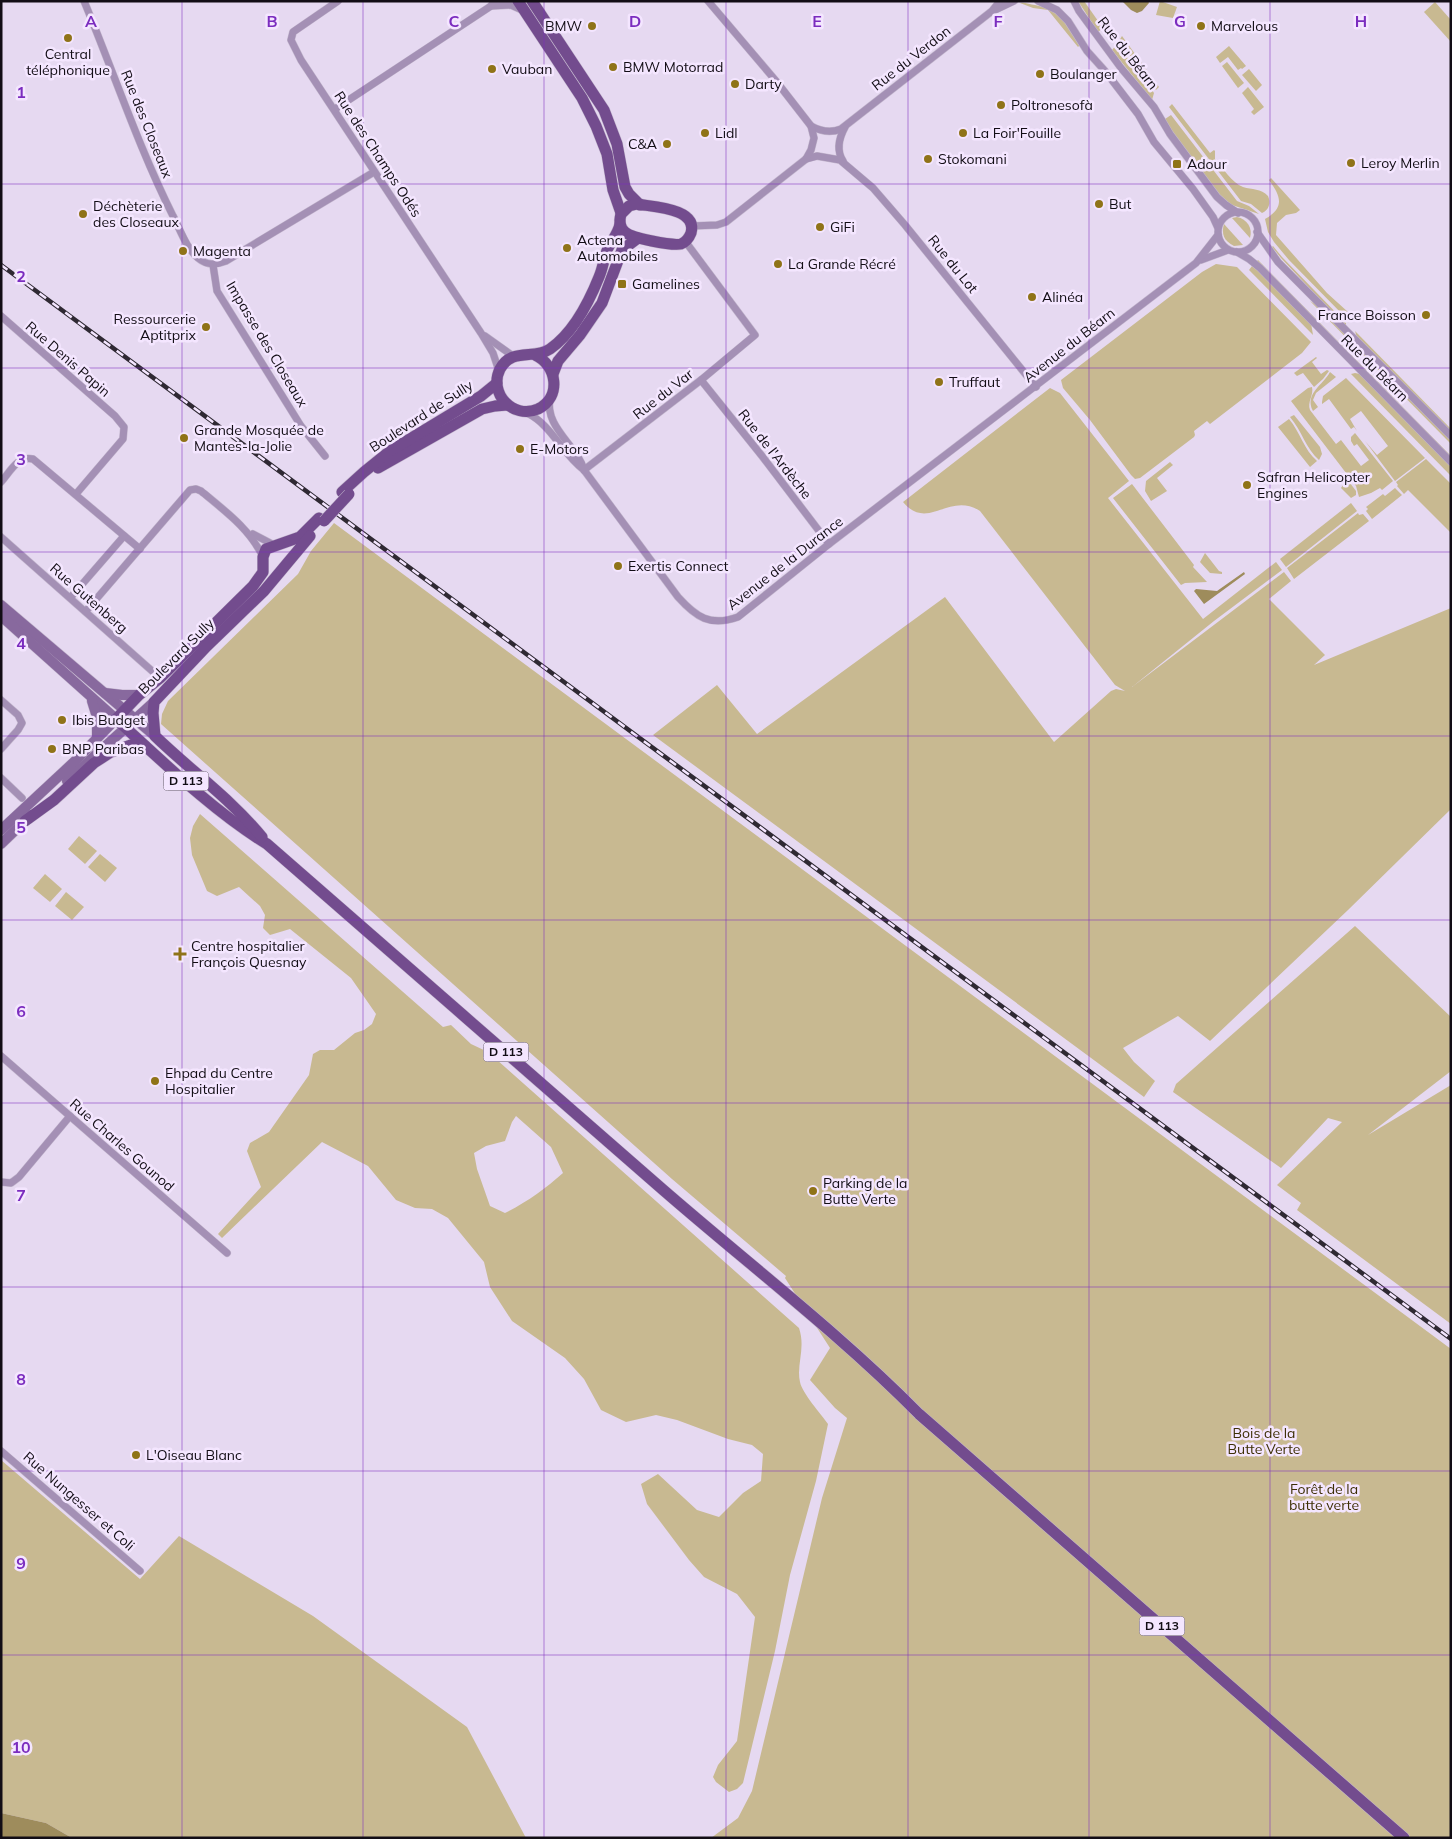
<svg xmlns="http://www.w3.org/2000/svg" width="1452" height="1839" font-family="Mulish,sans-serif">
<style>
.green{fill:#c8b991;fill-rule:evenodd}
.water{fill:#9e8c5c}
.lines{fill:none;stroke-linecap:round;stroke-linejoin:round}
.street-casing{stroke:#c4b8ce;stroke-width:8}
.secondary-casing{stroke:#c4b8ce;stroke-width:11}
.primary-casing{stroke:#c4b8ce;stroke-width:12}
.street{stroke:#a490b5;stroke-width:7}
.secondary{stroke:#88699e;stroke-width:10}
.primary{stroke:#734c8e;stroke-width:11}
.rail-casing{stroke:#2f2933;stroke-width:4.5}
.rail{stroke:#f4e6ff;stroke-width:2.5;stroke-dasharray:8;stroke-linecap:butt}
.primary-bridge-casing{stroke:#c4b8ce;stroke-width:12;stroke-linecap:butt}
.primary-bridge{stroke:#734c8e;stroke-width:11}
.grid{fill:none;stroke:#7b2cbf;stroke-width:1;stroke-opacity:0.55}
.poi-dot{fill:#8f7318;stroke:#f4e6ff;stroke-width:2}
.labels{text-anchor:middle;stroke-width:5;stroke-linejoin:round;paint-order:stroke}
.shield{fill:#f4e6ff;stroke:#564e5b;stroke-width:1}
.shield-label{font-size:12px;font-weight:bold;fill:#120d15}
.poi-label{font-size:14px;fill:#120d15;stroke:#f4e6ff;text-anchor:start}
.street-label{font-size:14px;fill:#120d15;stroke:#f4e6ff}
.park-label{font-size:14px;fill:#3d2f05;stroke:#f4e6ff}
.grid-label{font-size:16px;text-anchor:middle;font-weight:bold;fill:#7b2cbf;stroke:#f4e6ff;stroke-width:5;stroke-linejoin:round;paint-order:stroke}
</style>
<rect width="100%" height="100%" fill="#e6d9f1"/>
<g class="green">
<path d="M 1078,1 L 1084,1 L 1103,28 L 1098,32 Z"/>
<path d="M 1160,1 L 1177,7 L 1173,18 L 1156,15 Z"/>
<path d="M 1435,2 L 1451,20 L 1451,42 L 1424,12 Z"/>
<path d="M 1020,3 C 1025,2 1030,5 1035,5 C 1059,9 1068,26 1080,45 L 1078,47 L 1048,10 L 1033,8 Z"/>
<path d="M 1122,36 L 1159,87 L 1156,90 L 1119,41 Z"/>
<path d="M 1117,44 L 1154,93 L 1152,100 L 1112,50 Z"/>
<path d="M 1229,46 L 1246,66 L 1242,69 L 1241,68 L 1238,70 L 1228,57 L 1220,63 L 1216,57 Z"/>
<path d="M 1227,62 L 1244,83 L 1238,88 L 1222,66 Z"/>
<path d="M 1249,69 L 1262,85 L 1256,91 L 1242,75 Z"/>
<path d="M 1248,87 L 1264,107 L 1254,115 L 1251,112 L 1254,109 L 1242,93 Z"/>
<path d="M 1172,104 L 1210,153 L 1214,150 L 1215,151 L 1215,159 C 1222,167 1232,183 1243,187 C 1252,190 1261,188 1268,196 C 1271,203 1269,210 1262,213 L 1251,204 L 1241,201 L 1169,107 Z"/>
<path d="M 1171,115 L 1237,201 L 1249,206 L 1259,214 L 1229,204 L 1219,195 L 1172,132 L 1165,119 Z"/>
<path d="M 1271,178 L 1300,210 L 1296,213 L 1286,215 L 1277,223 L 1276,235 L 1327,293 L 1348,312 L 1347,319 L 1289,260 L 1274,242 L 1268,232 L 1265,219 C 1286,207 1280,195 1269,180 Z"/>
<path d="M 1237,217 C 1247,219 1253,228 1250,238 L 1232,218 Z"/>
<path d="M 1224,224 L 1243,245 L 1234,246 C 1224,241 1221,234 1224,224 Z"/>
<path d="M 1273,246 L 1282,257 L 1346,323 L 1346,327 L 1281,258 L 1272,247 Z"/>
<path d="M 1258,260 L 1451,456 L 1451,460 L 1256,262 Z"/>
<path d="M 1216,264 L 1237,267 L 1311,342 L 1302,353 L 1210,424 L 1207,421 L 1194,431 L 1195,435 L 1194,437 L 1140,478 L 1135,479 L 1131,475 L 1090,420 L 1063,388 L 1061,380 L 1202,272 Z"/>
<path d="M 1252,266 L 1263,275 L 1311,323 L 1313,335 L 1249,270 Z"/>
<path d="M 1310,301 L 1322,308 L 1451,439 L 1451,444 Z"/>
<path d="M 1355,331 L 1451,429 L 1451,434 L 1357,338 Z"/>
<path d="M 1316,357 L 1317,358 L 1312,362 L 1321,374 L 1327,370 L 1329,371 L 1323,379 L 1314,387 L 1303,373 L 1297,376 L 1294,373 Z"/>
<path d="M 1330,372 L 1336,377 L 1316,393 L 1313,400 L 1318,407 L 1313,411 C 1304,394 1323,385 1330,372 Z"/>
<path d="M 1355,373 L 1360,374 L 1451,465 L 1451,476 L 1351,374 Z"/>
<path d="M 1346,378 L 1425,458 L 1395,481 L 1365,441 L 1377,455 L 1388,446 L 1361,411 L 1350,419 L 1357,431 L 1354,427 L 1351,429 L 1329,399 L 1322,404 L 1322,402 L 1323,396 Z"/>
<path d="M 1312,387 C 1314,395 1307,402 1310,410 L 1336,444 L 1341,440 L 1361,466 L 1369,460 L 1357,444 L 1354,446 L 1351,441 L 1351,437 L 1355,433 L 1393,481 L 1382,490 L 1380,488 L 1371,493 L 1359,497 L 1356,486 L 1291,401 L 1308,388 Z"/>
<path d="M 1050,388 L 1060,393 L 1129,481 L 1108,498 L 1203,619 L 1276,562 L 1282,570 L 1214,621 L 1132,687 L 1284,572 L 1291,581 L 1269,599 L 1325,655 L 1314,665 L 1451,608 L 1451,809 L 1348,910 L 1210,1041 L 1178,1016 L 1123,1048 L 1134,1062 L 1155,1081 L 1144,1097 L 653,735 L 717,685 L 757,734 L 945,597 L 1054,742 L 1111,691 L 1116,689 L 1125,691 L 1115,685 L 980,511 C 949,491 928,532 903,502 Z"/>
<path d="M 1294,415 L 1320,447 L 1322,454 L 1319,460 C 1306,449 1302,431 1290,417 Z"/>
<path d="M 1289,419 C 1300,432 1304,450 1317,461 L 1310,467 L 1278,427 Z"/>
<path d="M 1426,459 L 1451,484 L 1451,533 L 1408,490 L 1404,494 L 1397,486 L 1398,485 L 1396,482 Z"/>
<path d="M 1170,462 L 1173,465 L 1157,478 L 1167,491 L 1151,501 L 1145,491 L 1146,481 Z"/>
<path d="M 1347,479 L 1356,491 L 1356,495 L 1351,498 L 1341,488 Z"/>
<path d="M 1132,484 L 1194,565 L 1193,567 L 1207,582 L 1185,583 L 1181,585 L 1113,498 Z"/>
<path d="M 1395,488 L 1402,495 L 1372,519 L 1366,511 L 1368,509 L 1366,507 L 1383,494 L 1385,496 Z"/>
<path d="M 1351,503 L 1357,511 L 1286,567 L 1280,559 Z"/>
<path d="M 1358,513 L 1359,515 L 1363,514 L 1369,521 L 1294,579 L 1287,568 Z"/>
<path d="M 334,523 L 1451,1349 L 1451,1838 L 711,1838 L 738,1818 L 752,1791 L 822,1498 L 847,1418 L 835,1408 L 810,1380 L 830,1348 L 785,1278 L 786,1276 L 672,1179 L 161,724 L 162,714 L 168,701 L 298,574 L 311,551 Z"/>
<path d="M 1205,553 L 1219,571 L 1222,572 L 1222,574 L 1210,573 L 1200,562 Z"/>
<path d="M 200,814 L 443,1027 L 451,1025 L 471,1044 L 488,1052 L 799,1328 C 806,1349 796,1364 800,1382 C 802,1393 821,1414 828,1424 L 816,1481 L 790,1575 L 775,1651 L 743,1783 L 737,1789 L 729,1792 L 716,1782 L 713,1777 L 718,1765 L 737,1741 L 755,1617 L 737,1594 L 704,1577 L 689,1560 L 647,1504 L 641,1484 L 658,1474 L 697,1510 L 719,1517 L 743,1493 L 761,1481 L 763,1454 L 752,1445 L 728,1439 L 677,1420 L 656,1415 L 626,1422 L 601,1410 L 584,1379 L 565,1358 L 512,1321 L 490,1287 L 484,1262 L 448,1218 L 432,1209 L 415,1208 L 396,1200 L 368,1166 L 322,1142 L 222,1238 L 218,1234 L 261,1187 L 247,1151 L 250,1143 L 269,1132 L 309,1075 L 313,1054 L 320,1050 L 334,1050 L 355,1033 L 364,1030 L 372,1024 L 376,1014 L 351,978 L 290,929 L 270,935 L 263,928 L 265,915 L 260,906 L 239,887 L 217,896 L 207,891 L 192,855 L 190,838 L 193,826 ZM 516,1116 L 551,1147 L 563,1173 C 545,1189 527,1202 505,1213 L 490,1206 L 477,1169 L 474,1153 L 486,1146 L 505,1141 L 512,1122 Z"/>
<path d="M 79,836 L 97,851 L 85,864 L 68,849 Z"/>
<path d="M 100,854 L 117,868 L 105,882 L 88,867 Z"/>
<path d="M 45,874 L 62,889 L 50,902 L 33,888 Z"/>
<path d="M 66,892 L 84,907 L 72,920 L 55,906 Z"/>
<path d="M 1355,926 L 1451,1017 L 1451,1071 L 1368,1135 L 1451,1085 L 1451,1324 L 1297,1210 L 1301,1203 L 1277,1185 L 1342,1122 L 1328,1118 L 1281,1168 L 1173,1092 L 1176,1084 Z"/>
<path d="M 1,1460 L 140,1579 L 179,1536 L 313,1616 L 467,1727 L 526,1838 L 72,1838 L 46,1823 L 1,1813 Z"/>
</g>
<g class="water">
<path d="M 1122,1 L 1148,1 L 1149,3 L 1142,11 L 1137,13 L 1131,10 Z"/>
<path d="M 1244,572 L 1245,574 L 1204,604 L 1194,591 L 1196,589 L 1217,591 Z"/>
<path d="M 1,1813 L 46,1823 L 72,1838 L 1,1838 Z"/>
</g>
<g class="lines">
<defs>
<g id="street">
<path d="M 84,1 C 114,73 138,146 173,216 C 180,229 186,248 198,258 C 207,266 216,265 226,261 L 374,172"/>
<path d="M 338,1 L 293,32 L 291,40 L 301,60 L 481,333 L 493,353 L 499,371"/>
<path d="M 494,1 L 491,6 L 511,5 L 522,10"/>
<path d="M 1038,1 L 1057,10 L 1068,21 L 1087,51 L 1105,71 L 1138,114 L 1154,142 L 1193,189 L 1213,217 L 1218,228"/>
<path d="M 1074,1 L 1079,11 L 1121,68 L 1154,107 L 1170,134 L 1217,197 L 1226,205 L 1238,213"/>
<path d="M 995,10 L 1014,1"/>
<path d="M 335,109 L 491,6"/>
<path d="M 811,126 C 820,131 831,133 841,129 L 992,11 L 1000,1"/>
<path d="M 806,159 L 817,156 L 840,160 L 873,188 L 905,225 L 1036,387"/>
<path d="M 843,161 C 836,150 839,138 845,127"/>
<circle cx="1238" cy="232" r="20"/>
<path d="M 692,226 L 717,225 L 726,222 L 806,159 L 811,150 L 814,138 L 811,126 L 776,81 L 708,1"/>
<path d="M 1257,232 L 1278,262 L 1451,436"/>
<path d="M 1237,252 L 1249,259 L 1260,268 L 1451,462"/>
<path d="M 1201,260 L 1228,250"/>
<path d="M 213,265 L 217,291 L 301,426 L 325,456"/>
<path d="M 1,316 L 115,416 L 124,427 L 123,439 L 76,494"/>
<path d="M 485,336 L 513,356"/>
<path d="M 701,380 L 762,456 L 829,544"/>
<path d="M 550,398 C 544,427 577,445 584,470"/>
<path d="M 527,413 C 552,425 562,454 584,470 L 678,597 C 696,617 710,627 738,617 L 829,544 L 1196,263 L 1218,235"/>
<path d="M 584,470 L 701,380 L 755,335 L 685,241"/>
<path d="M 1,482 C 10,472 18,455 33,459 L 140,549"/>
<path d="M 253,534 L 274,545"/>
<path d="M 1,537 L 160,678"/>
<path d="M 71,597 L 124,536"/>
<path d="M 86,611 L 190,490 L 196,489 L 201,491 C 225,511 250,529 263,557"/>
<path d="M 1,700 L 18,715 L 22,723 L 18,730 L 1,749"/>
<path d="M 1,778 L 22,798"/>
<path d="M 1,1056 L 227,1253"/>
<path d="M 1,1182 L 11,1183 L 19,1177 L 70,1116"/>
<path d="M 1,1451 L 140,1571"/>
</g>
<g id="secondary">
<path d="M 1,605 L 155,736"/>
<path d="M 1,616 L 116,719 L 74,762 L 1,830"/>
<path d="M 105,693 L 122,695 L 139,695"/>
<path d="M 92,701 L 97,717 L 97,738"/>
<path d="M 67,781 L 154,702"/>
<path d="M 1,844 L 31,815"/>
</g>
<g id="primary">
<path d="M 518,1 L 582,98 L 596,126 L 607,154 L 613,190 L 621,213"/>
<path d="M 532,1 L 604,110 L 617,144 L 625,187 L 629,194 L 640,205"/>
<path d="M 637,204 C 653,207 698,208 691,233 C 689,238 686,242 681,244 C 672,246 631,238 625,232 C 619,227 619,221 621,214 L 629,206 Z"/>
<path d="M 535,355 C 557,365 562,397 538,409 C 513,420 488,393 500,369 C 512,347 534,360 550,349 C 573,333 589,302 599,277 C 603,268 604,257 608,248 C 612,240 618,234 620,224"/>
<path d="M 553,374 L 558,361 L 580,335 L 602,303 L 622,250 L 638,238"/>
<path d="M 378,468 L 482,409 L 495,406 L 507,405"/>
<path d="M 342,492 L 364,472 L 390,451 L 481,396 L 497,383"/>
<path d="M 319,518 L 300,537 L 266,549 L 263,557 L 263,572 L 253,586 L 160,678 L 139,695 L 116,719 C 162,761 214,812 267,844 C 399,958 529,1074 661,1188 C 747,1263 839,1333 919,1414 L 1404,1838"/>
<path d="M 25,821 L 54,800 L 94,763 L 111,752 L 131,745 L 145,746"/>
<path d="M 262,837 C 231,799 190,770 155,736 L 153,713 L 154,702 L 207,646 L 264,591 L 310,536"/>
</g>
</defs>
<use href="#street" class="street-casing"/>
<use href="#secondary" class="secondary-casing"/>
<use href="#primary" class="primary-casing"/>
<use href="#street" class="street"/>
<use href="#secondary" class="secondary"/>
<use href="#primary" class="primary"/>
<defs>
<path id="rail" d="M 1,265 L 1451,1339"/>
</defs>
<use href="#rail" class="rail-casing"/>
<use href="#rail" class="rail"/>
<defs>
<path id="primary-bridge" d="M 324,521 L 349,494"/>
</defs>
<use href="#primary-bridge" class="primary-bridge-casing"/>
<use href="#primary-bridge" class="primary-bridge"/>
</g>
<path class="grid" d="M 182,1 L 182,1838M 363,1 L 363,1838M 544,1 L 544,1838M 726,1 L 726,1838M 908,1 L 908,1838M 1089,1 L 1089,1838M 1270,1 L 1270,1838M 1,184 L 1451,184M 1,368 L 1451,368M 1,552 L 1451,552M 1,736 L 1451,736M 1,920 L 1451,920M 1,1103 L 1451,1103M 1,1287 L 1451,1287M 1,1471 L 1451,1471M 1,1655 L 1451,1655"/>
<g class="poi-dot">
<circle cx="592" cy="26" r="5"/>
<circle cx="1201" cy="26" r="5"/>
<circle cx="68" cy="38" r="5"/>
<circle cx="613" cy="67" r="5"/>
<circle cx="492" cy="69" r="5"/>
<circle cx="1040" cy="74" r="5"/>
<circle cx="735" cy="84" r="5"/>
<circle cx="1001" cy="105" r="5"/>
<circle cx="705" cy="133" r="5"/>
<circle cx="963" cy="133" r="5"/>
<circle cx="667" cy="144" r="5"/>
<circle cx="928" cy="159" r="5"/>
<circle cx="1351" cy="163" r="5"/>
<rect x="1172" y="159" width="10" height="10" rx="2.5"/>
<circle cx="1099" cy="204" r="5"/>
<circle cx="83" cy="214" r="5"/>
<circle cx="820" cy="227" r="5"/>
<circle cx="567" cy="248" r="5"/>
<circle cx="183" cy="251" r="5"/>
<circle cx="778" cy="264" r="5"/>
<rect x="617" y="279" width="10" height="10" rx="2.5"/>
<circle cx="1032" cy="297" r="5"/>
<circle cx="1426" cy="315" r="5"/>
<circle cx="206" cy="327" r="5"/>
<circle cx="939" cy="382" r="5"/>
<circle cx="184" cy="438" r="5"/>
<circle cx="520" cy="449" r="5"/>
<circle cx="1247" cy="485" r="5"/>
<circle cx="618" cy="566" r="5"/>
<circle cx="62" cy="720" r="5"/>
<circle cx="52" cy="749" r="5"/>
<path d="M177.5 946.5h5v5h5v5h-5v5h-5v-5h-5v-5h5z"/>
<circle cx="155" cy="1081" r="5"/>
<circle cx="813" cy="1191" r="5"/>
<circle cx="136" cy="1455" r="5"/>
</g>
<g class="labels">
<g class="shield">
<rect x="163.5" y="771.5" width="45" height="19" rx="4"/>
<rect x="483.5" y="1042.5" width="45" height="19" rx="4"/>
<rect x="1139.5" y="1616.5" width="45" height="19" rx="4"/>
</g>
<g class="shield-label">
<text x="186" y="785">D 113</text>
<text x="506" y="1056">D 113</text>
<text x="1162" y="1630">D 113</text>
</g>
<g class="poi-label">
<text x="582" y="31" text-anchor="end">BMW</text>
<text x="1211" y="31">Marvelous</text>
<text x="68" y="59" text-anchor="middle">Central<tspan x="68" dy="16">téléphonique</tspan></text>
<text x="623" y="72">BMW Motorrad</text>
<text x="502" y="74">Vauban</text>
<text x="1050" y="79">Boulanger</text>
<text x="745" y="89">Darty</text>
<text x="1011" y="110">Poltronesofà</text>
<text x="715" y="138">Lidl</text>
<text x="973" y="138">La Foir'Fouille</text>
<text x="657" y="149" text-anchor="end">C&amp;A</text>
<text x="938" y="164">Stokomani</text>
<text x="1361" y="168">Leroy Merlin</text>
<text x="1187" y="169">Adour</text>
<text x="1109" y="209">But</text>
<text x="93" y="211">Déchèterie<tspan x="93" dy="16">des Closeaux</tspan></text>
<text x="830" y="232">GiFi</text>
<text x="577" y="245">Actena<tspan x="577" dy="16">Automobiles</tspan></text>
<text x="193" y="256">Magenta</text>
<text x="788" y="269">La Grande Récré</text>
<text x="632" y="289">Gamelines</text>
<text x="1042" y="302">Alinéa</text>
<text x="1416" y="320" text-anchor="end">France Boisson</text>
<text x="196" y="324" text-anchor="end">Ressourcerie<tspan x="196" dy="16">Aptitprix</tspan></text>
<text x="949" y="387">Truffaut</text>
<text x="194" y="435">Grande Mosquée de<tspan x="194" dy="16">Mantes-la-Jolie</tspan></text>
<text x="530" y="454">E-Motors</text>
<text x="1257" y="482">Safran Helicopter<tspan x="1257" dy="16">Engines</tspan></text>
<text x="628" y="571">Exertis Connect</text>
<text x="72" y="725">Ibis Budget</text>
<text x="62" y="754">BNP Paribas</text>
<text x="191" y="951">Centre hospitalier<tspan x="191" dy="16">François Quesnay</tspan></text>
<text x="165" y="1078">Ehpad du Centre<tspan x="165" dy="16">Hospitalier</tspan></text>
<text x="823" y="1188">Parking de la<tspan x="823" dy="16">Butte Verte</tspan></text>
<text x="146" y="1460">L'Oiseau Blanc</text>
</g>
<g class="street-label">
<text transform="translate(1128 53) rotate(52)" y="5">Rue du Béarn</text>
<text transform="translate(911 58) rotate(-38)" y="5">Rue du Verdon</text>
<text transform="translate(147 124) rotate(68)" y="5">Rue des Closeaux</text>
<text transform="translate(378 154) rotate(57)" y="5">Rue des Champs Odés</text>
<text transform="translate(953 264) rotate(51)" y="5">Rue du Lot</text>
<text transform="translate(267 344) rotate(59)" y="5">Impasse des Closeaux</text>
<text transform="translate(1069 345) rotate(-38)" y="5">Avenue du Béarn</text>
<text transform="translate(68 359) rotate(41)" y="5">Rue Denis Papin</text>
<text transform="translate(1375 368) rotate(45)" y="5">Rue du Béarn</text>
<text transform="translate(663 394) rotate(-38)" y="5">Rue du Var</text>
<text transform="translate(421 416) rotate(-33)" y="5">Boulevard de Sully</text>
<text transform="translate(775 454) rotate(52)" y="5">Rue de l'Ardèche</text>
<text transform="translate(785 563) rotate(-38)" y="5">Avenue de la Durance</text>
<text transform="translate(89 598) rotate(41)" y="5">Rue Gutenberg</text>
<text transform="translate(176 656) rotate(-45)" y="5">Boulevard Sully</text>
<text transform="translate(122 1145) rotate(41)" y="5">Rue Charles Gounod</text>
<text transform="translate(79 1501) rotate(41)" y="5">Rue Nungesser et Coli</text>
</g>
<g class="park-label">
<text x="1264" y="1438">Bois de la<tspan x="1264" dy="16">Butte Verte</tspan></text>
<text x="1324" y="1494">Forêt de la<tspan x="1324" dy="16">butte verte</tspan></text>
</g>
</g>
<g class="grid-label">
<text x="91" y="27">A</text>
<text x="272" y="27">B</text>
<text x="454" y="27">C</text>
<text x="635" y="27">D</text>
<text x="817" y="27">E</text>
<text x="998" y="27">F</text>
<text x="1180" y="27">G</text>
<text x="1361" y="27">H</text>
<text x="21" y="98">1</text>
<text x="21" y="282">2</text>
<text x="21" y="465">3</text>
<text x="21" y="649">4</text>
<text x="21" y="833">5</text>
<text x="21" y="1017">6</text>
<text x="21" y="1201">7</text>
<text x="21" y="1385">8</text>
<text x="21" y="1569">9</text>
<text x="21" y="1753">10</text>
</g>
<rect width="1452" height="1839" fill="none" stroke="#120d15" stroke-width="5"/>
</svg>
